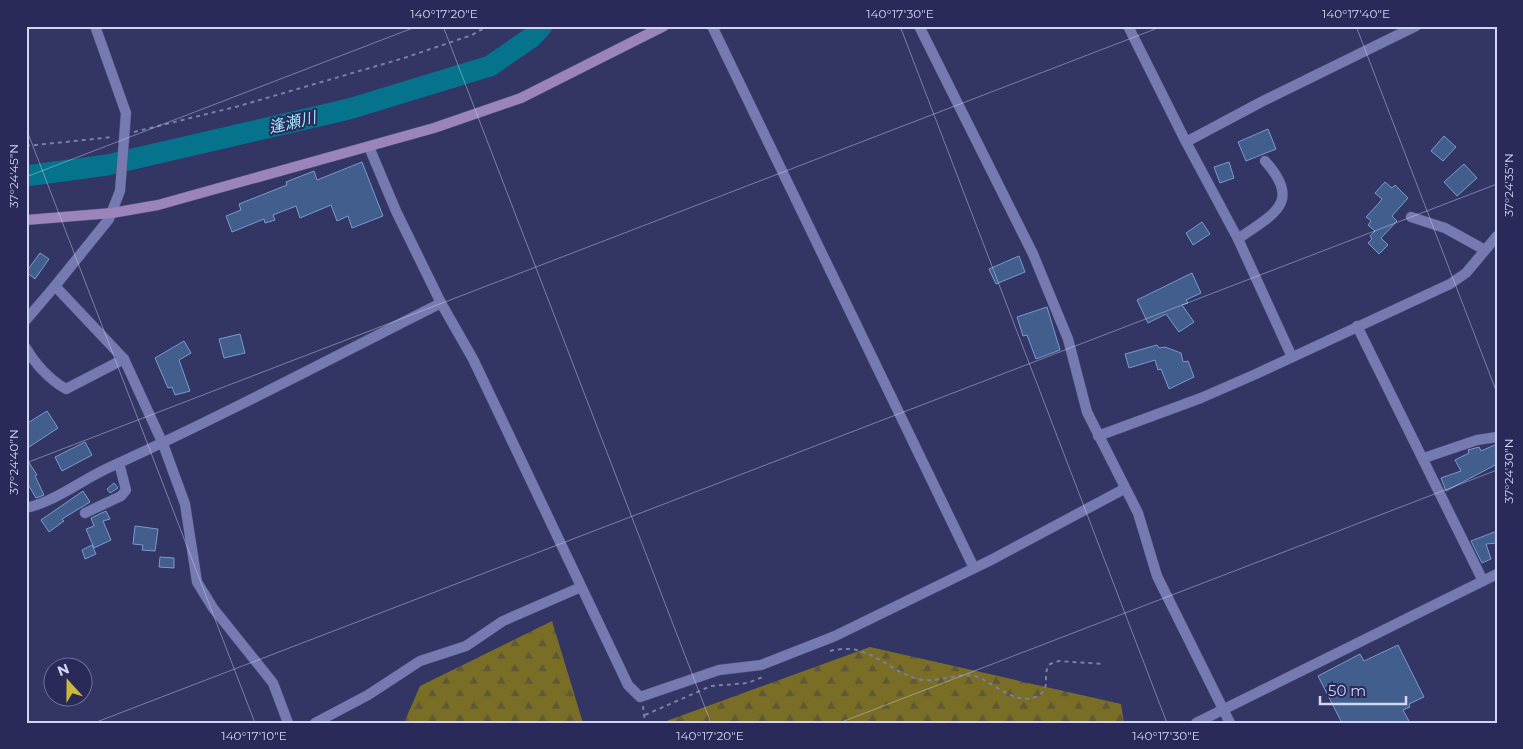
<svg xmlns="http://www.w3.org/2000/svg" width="1523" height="749" font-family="Montserrat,'Noto Sans JP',sans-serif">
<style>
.forest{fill:url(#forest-firs)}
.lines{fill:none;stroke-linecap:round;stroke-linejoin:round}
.river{stroke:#05738b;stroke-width:21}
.building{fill:#415e8c;stroke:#7b9acc}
.street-casing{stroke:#4e4f78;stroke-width:11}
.secondary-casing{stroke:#4e4f78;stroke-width:11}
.path{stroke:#7b7ea6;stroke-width:2;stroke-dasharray:4 4;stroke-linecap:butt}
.street{stroke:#757ab0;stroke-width:10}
.secondary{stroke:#9b84bc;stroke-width:10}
.ticks{fill:none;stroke:#d2d6f4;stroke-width:1;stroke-opacity:0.45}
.labels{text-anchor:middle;stroke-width:4;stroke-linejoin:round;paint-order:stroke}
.water-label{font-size:16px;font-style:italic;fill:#a1e4f9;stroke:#292a59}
.neatline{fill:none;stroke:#d2d6f4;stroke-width:2}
.ticks-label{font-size:12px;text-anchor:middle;fill:#d2d6f4}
</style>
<defs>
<pattern id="forest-firs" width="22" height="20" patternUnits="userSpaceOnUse" patternTransform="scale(1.25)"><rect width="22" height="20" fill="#7a6e26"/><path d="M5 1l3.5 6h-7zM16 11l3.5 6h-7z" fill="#5f5936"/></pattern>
</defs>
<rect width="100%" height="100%" fill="#333565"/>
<g class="forest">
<path d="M 552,621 L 583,723 L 404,723 L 420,686 Z"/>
<path d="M 870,647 L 1121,704 L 1124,723 L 661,723 Z"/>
</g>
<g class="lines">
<path class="river" d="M 26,176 L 107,165 L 349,109 L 490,66 L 532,37 L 542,26"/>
</g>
<g class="building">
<path d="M 1268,129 L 1276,149 L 1246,161 L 1238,142 Z"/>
<path d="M 1444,136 L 1456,147 L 1443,161 L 1431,151 Z"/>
<path d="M 362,162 L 383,216 L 352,228 L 348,216 L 337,221 L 331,205 L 300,218 L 296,206 L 273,215 L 275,220 L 265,223 L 264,219 L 232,232 L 226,216 L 241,210 L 239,204 L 287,185 L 286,182 L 314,171 L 317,180 Z"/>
<path d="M 1229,162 L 1234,178 L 1220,183 L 1214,167 Z"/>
<path d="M 1464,164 L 1477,178 L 1457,196 L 1444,182 Z"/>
<path d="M 1385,182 L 1392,188 L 1395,185 L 1408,198 L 1392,216 L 1397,221 L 1381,238 L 1388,245 L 1379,254 L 1368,243 L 1372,239 L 1370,236 L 1375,231 L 1368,225 L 1371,221 L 1366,217 L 1379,203 L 1382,199 L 1375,193 Z"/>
<path d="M 1202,222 L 1210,234 L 1193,245 L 1186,233 Z"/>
<path d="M 40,253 L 49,259 L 35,279 L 26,272 Z"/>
<path d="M 1019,256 L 1025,272 L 996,284 L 989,269 Z"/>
<path d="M 1192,273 L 1201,293 L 1186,300 L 1188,303 L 1182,305 L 1194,322 L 1179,332 L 1166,314 L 1148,323 L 1137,300 Z"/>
<path d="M 1047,307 L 1060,350 L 1036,359 L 1027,335 L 1023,336 L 1017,317 Z"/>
<path d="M 240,334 L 245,353 L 224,358 L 219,339 Z"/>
<path d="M 184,341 L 191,353 L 179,360 L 190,391 L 175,395 L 172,387 L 168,388 L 155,358 Z"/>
<path d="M 1157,345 L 1159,348 L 1165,347 L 1181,353 L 1183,362 L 1188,361 L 1194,377 L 1169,389 L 1161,369 L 1158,370 L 1155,360 L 1129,368 L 1125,354 Z"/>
<path d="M 47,411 L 58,428 L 26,449 L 26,424 Z"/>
<path d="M 85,442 L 92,455 L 62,471 L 55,457 Z"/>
<path d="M 1497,444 L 1497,464 L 1446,491 L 1441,478 L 1461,471 L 1455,460 L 1469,453 L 1468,450 L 1479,447 L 1481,451 Z"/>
<path d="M 26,458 L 37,475 L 35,476 L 44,495 L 36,498 L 26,481 Z"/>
<path d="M 114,483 L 118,488 L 110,493 L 107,489 Z"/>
<path d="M 83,491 L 90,502 L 62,519 L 64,521 L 49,532 L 41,520 Z"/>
<path d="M 106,511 L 110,519 L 103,521 L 111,540 L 94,548 L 86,529 L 94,526 L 91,518 Z"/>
<path d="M 135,526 L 158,529 L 155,551 L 142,550 L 143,545 L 133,544 Z"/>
<path d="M 1497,531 L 1497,543 L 1486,544 L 1491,559 L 1482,563 L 1471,541 Z"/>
<path d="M 92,545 L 96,554 L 85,559 L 82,550 Z"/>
<path d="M 160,557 L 174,558 L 174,568 L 159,567 Z"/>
<path d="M 1398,645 L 1424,697 L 1409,704 L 1410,707 L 1403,710 L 1410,723 L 1342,723 L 1318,676 L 1360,654 L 1364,661 Z"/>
</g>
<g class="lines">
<defs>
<g id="street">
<path d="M 95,26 L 126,113 L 120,191 L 109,219 L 55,286 L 124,359 L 163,444 L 185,504 L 197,582 L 213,608 L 273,683 L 288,723"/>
<path d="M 712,26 L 974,568"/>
<path d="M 919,26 L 1033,254 L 1068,339 L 1087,412 L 1138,513 L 1157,576 L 1230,723"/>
<path d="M 1128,26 L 1186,142 L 1238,239 L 1292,357"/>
<path d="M 1186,142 L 1263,101 L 1416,26"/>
<path d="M 369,147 L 396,211 L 441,303 L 473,359 L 628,685 L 640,697 L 719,670 L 761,665 L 835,636 L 991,560 L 1124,489"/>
<path d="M 1411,217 L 1445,228 L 1485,250"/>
<path d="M 1238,239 C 1273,214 1303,203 1265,161"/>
<path d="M 26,320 L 55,286"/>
<path d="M 1357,326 L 1483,581"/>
<path d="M 26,348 C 35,364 50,380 66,389 L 124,359"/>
<path d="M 1098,436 L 1201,398 L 1256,374 L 1450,284 L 1466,273 L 1497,236"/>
<path d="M 1424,458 L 1477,440 L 1497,437"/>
<path d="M 26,508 C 56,501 80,481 108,468 C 220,417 330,359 441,303"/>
<path d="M 85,513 L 121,496 L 126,490 L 119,463"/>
<path d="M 315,723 L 368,695 L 420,661 L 466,646 L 503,621 L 581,587"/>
<path d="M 1196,723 L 1497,574"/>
</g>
<path id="secondary" d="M 26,220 L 112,213 L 158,205 L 434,128 L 521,98 L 664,26"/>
</defs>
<use href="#street" class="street-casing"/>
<use href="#secondary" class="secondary-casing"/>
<g class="path">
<path d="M 134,132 L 239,106 L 404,58 L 472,35 L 488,26"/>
<path d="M 26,146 L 113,137"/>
<path d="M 830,651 C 869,641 885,670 918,679 C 937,684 957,672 975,676 C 994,682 1020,711 1042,693 C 1050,685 1042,673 1050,664 L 1059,661 L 1103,664"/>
<path d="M 643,706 L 645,723"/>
<path d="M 645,715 L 711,686 L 748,683 L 765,676"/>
</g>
<use href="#street" class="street"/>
<use href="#secondary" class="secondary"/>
</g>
<path class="ticks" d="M 443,26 L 711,723M 900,26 L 1167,723M 1356,26 L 1497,393M 26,128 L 255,723M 26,177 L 418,26M 26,463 L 1163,26M 94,723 L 1497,184M 839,723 L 1497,470"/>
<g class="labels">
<g class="water-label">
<text transform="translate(292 122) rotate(-13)" y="6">逢瀬川</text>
</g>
</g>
<rect width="1523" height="749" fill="none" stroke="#292a59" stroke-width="55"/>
<g transform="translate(68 682) rotate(339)"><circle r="24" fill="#292a59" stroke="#6d6f97"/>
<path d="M0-4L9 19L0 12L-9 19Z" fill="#ceb837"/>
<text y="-8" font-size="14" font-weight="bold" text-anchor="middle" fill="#d2d6f4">N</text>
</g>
<path d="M1320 696v8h86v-8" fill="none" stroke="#d2d6f4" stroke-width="2.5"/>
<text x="1328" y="696" font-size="15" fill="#d2d6f4" stroke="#292a59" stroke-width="4" paint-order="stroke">50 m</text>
<rect x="28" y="28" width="1468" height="694" class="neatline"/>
<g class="ticks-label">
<text x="444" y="18">140°17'20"E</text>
<text x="900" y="18">140°17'30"E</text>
<text x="1356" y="18">140°17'40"E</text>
<text transform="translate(14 176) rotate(-90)" y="4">37°24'45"N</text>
<text transform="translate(1509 185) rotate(-90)" y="4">37°24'35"N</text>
<text transform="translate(14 462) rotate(-90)" y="4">37°24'40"N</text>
<text transform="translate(1509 471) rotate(-90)" y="4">37°24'30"N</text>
<text x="254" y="740">140°17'10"E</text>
<text x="710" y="740">140°17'20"E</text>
<text x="1166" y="740">140°17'30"E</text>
</g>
</svg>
